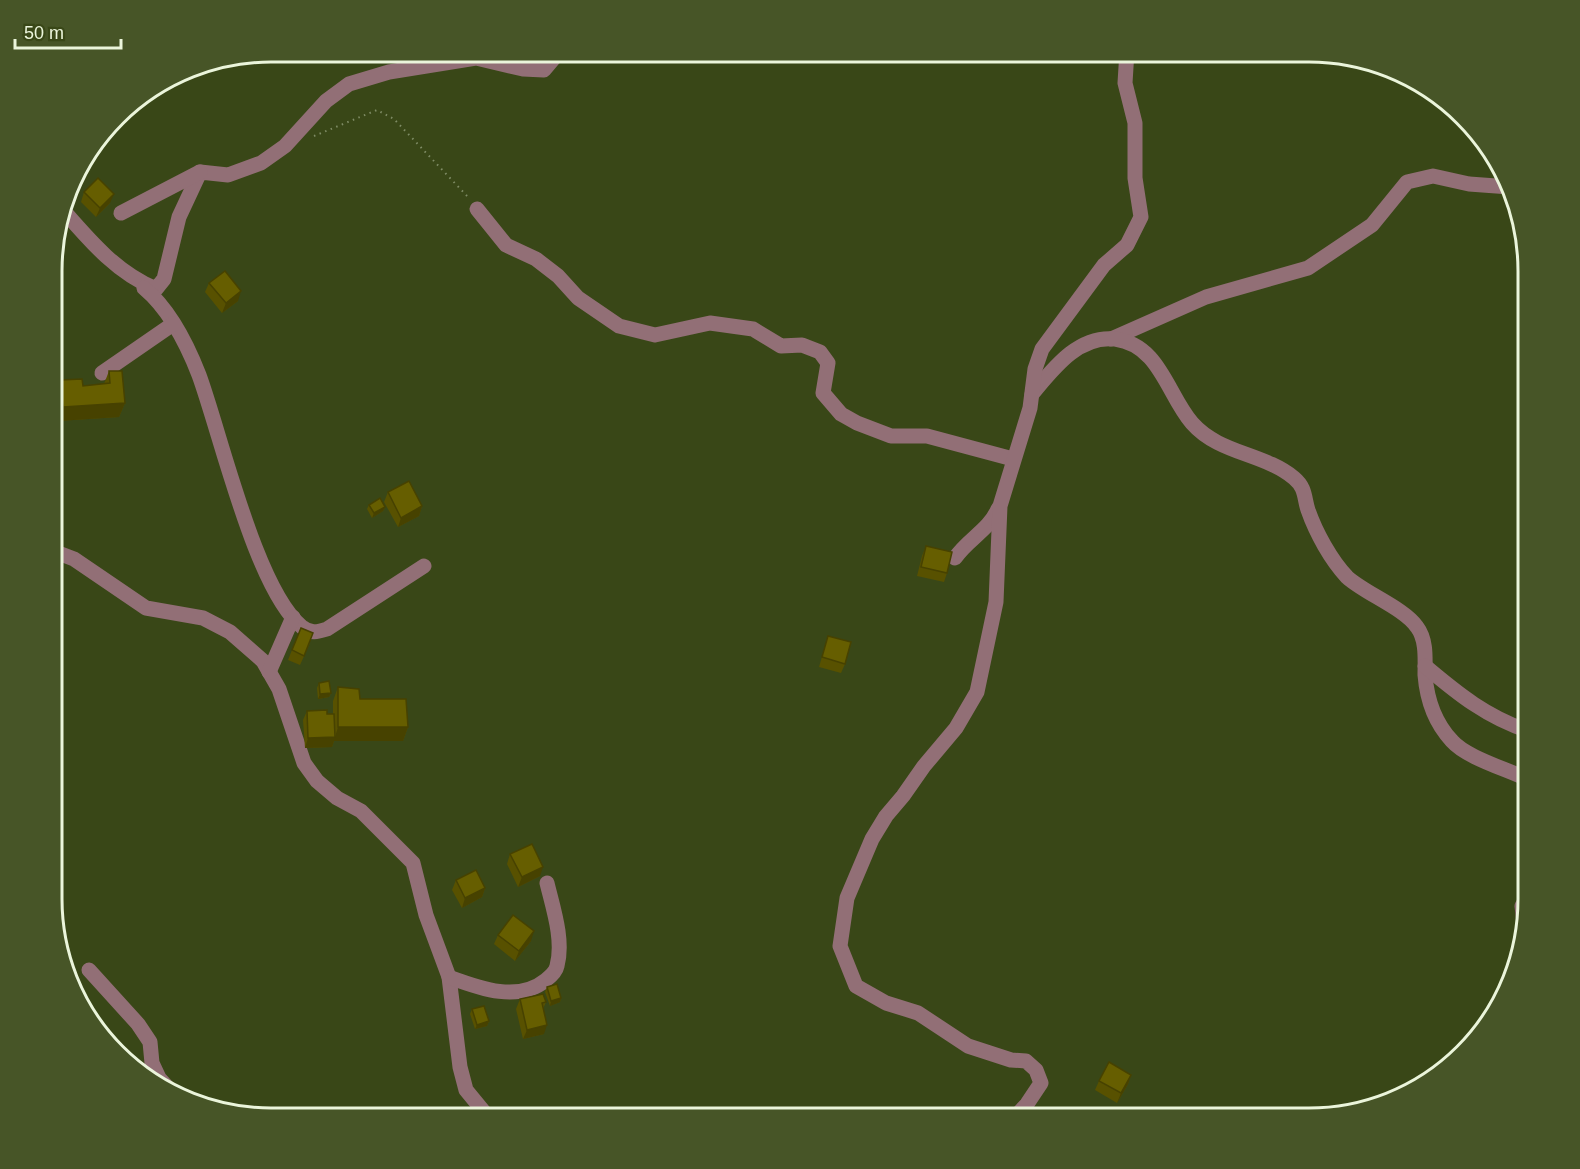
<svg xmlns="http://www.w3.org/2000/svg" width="1580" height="1169" font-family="Helvetica,sans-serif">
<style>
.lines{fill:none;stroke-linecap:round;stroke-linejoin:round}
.path{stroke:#7f8c65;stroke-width:2;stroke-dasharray:1.5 4.5;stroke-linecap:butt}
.minor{stroke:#926f76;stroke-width:15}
.wall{fill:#585100}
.shaded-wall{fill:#474200}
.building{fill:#665e00;stroke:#474200;stroke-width:1.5}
.rim{fill:none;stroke:#ebf5db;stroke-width:3}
</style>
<rect width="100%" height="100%" fill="#394717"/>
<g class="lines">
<path class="path" d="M 314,136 L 377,110 L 394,119 L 468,197"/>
<g class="minor">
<path d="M 477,209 L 506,245 L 536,259 L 558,276 L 578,298 L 619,326 L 655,335 L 710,323 L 753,329 L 781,346 L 802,345 L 820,352 L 828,363 L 823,393 L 841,414 L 857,423 L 891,436 L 927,436 L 1013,459"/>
<path d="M 63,210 C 90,241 117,273 156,289 L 164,279 L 179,217 L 200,172 L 228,175 L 261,163 L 285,146 L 326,101 L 349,84 L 389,72 L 476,58 L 523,69 L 544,70 L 560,51"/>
<path d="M 121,213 L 200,172"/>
<path d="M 144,288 C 169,309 187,344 199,375 C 221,435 256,590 302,627 C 310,634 318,632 327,629 L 424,566"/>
<path d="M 1111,339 L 1206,297 L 1308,268 L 1372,225 L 1407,182 L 1433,176 L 1469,184 L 1510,187"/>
<path d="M 102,373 L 173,324"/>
<path d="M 1032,394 C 1053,369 1078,335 1115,339 C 1160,345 1167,394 1192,423 C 1219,454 1264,453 1294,478 C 1306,488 1304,498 1308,510 C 1316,533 1331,560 1347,577 C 1364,593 1404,608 1417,627 C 1427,640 1425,660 1425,675 C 1427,700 1435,723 1452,741 C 1467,758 1507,769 1529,780"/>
<path d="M 53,551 L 74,559 L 146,608 L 203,618 L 230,632 L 263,661 L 279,689 L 304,763 L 317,781 L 337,798 L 361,811 L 413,863 L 426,915 L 449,977 L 460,1067 L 466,1090 L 489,1118"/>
<path d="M 955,558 C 968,539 989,530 998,509"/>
<path d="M 1425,666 C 1458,694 1488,718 1529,731"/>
<path d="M 269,672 L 293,617"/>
<path d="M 1525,931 L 1522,906 L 1529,895"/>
<path d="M 89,970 L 138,1024 L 150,1042 L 152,1063 L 159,1078 L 171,1091"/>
<path d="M 449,977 C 479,988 518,1003 546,980 C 551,976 556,971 557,966 C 564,940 553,908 547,883"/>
<path d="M 1014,1118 L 1027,1104 L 1041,1083 L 1036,1070 L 1026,1061 L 1011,1060 L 968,1046 L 918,1013 L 886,1003 L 856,986 L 840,946 L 847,898 L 872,839 L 886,816 L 903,796 L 924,766 L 956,728 L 977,692 L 996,602 L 1000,506 L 1030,408 L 1035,369 L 1042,349 L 1104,265 L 1127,245 L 1141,217 L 1135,178 L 1135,123 L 1125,83 L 1127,51"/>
</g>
</g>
<g class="wall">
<path d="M 84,192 L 110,203 L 96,217 L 81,202 Z"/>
<path d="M 209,283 L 238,301 L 222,313 L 205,292 Z"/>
<path d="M 109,371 L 125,403 L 119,417 L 58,421 L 55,394 L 60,380 L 83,386 L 104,384 Z"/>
<path d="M 388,492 L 422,506 L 419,516 L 398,527 L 384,502 Z"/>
<path d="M 369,505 L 385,507 L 383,511 L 372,518 L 367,509 Z"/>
<path d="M 926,546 L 947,573 L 944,582 L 917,576 L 922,556 Z"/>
<path d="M 828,636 L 845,664 L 841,673 L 819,667 Z"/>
<path d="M 310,643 L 300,665 L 288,660 L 292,650 Z"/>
<path d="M 319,683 L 331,693 L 329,697 L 318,699 L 317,688 Z"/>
<path d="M 338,687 L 408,727 L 403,741 L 334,741 L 332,747 L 305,748 L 303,720 L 307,711 L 333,714 L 333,701 Z"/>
<path d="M 510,854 L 540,876 L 518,887 L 507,864 Z"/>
<path d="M 456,880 L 485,888 L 482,897 L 462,908 L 452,890 Z"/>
<path d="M 498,935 L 531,941 L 515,961 L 494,944 Z"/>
<path d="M 547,987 L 561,998 L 560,1002 L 550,1006 L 545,992 Z"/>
<path d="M 520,999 L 546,1002 L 543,1009 L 544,1034 L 523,1039 L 516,1009 Z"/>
<path d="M 472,1009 L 489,1021 L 487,1026 L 475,1029 L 470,1014 Z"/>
<path d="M 1131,1075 L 1128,1084 L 1117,1103 L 1095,1090 L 1099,1081 Z"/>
</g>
<g class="shaded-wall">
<path d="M 114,194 L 110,203 L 96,217 L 100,208 Z"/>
<path d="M 241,291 L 238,301 L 222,313 L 226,303 Z"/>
<path d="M 125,403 L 119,417 L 58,421 L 63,407 Z"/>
<path d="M 422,506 L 419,516 L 398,527 L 401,518 Z"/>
<path d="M 385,507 L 383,511 L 372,518 L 374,513 Z"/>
<path d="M 331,693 L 329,697 L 318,699 L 320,694 Z"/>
<path d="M 338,727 L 408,727 L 403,741 L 334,741 L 332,747 L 305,748 L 308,738 L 335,737 Z"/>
<path d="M 543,867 L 540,876 L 518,887 L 522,877 Z"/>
<path d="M 485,888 L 482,897 L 462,908 L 465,898 Z"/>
<path d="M 534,931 L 531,941 L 515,961 L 519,951 Z"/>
<path d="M 561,998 L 560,1002 L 550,1006 L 551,1001 Z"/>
<path d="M 489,1021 L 487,1026 L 475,1029 L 477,1025 Z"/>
<path d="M 547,1025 L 544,1034 L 523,1039 L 527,1030 Z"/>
<path d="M 1131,1075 L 1128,1084 L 1117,1103 L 1121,1093 Z"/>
</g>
<g class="building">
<path d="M 98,178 L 114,194 L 100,208 L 84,192 Z"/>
<path d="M 225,271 L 241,291 L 226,303 L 209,283 Z"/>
<path d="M 109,371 L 122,371 L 125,403 L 63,407 L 60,380 L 82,379 L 83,386 L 110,383 Z"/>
<path d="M 409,481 L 422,506 L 401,518 L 388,492 Z"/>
<path d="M 380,498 L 385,507 L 374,513 L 369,505 Z"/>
<path d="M 926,546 L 952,552 L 947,573 L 921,567 Z"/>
<path d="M 301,628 L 313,633 L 304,656 L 292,650 Z"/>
<path d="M 828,636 L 851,642 L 845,664 L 822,657 Z"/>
<path d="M 329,681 L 331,693 L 320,694 L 319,683 Z"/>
<path d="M 338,687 L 359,689 L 360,699 L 406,699 L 408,727 L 338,727 Z"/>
<path d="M 327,710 L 327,714 L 334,714 L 335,737 L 308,738 L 307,711 Z"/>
<path d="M 532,844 L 543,867 L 522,877 L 510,854 Z"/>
<path d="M 476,870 L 485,888 L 465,898 L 456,880 Z"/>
<path d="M 513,915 L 534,931 L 519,951 L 498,935 Z"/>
<path d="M 557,984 L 561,998 L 551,1001 L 547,987 Z"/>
<path d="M 543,994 L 546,1002 L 542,1003 L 547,1025 L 527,1030 L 520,999 Z"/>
<path d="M 484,1006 L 489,1021 L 477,1025 L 472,1009 Z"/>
<path d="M 1109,1062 L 1131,1075 L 1121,1093 L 1099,1081 Z"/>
</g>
<path d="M0 0H1580V1169H0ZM271 62H1309A209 209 0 0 1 1518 271V899A209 209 0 0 1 1309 1108H271A209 209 0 0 1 62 899V271A209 209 0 0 1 271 62Z" fill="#475527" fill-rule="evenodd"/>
<path class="rim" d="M271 62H1309A209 209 0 0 1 1518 271V899A209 209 0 0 1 1309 1108H271A209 209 0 0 1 62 899V271A209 209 0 0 1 271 62Z"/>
<path d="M15 39v9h106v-9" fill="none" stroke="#ebf5db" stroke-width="3"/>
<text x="24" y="39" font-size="18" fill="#ebf5db" stroke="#394717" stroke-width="4.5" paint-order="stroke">50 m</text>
</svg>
